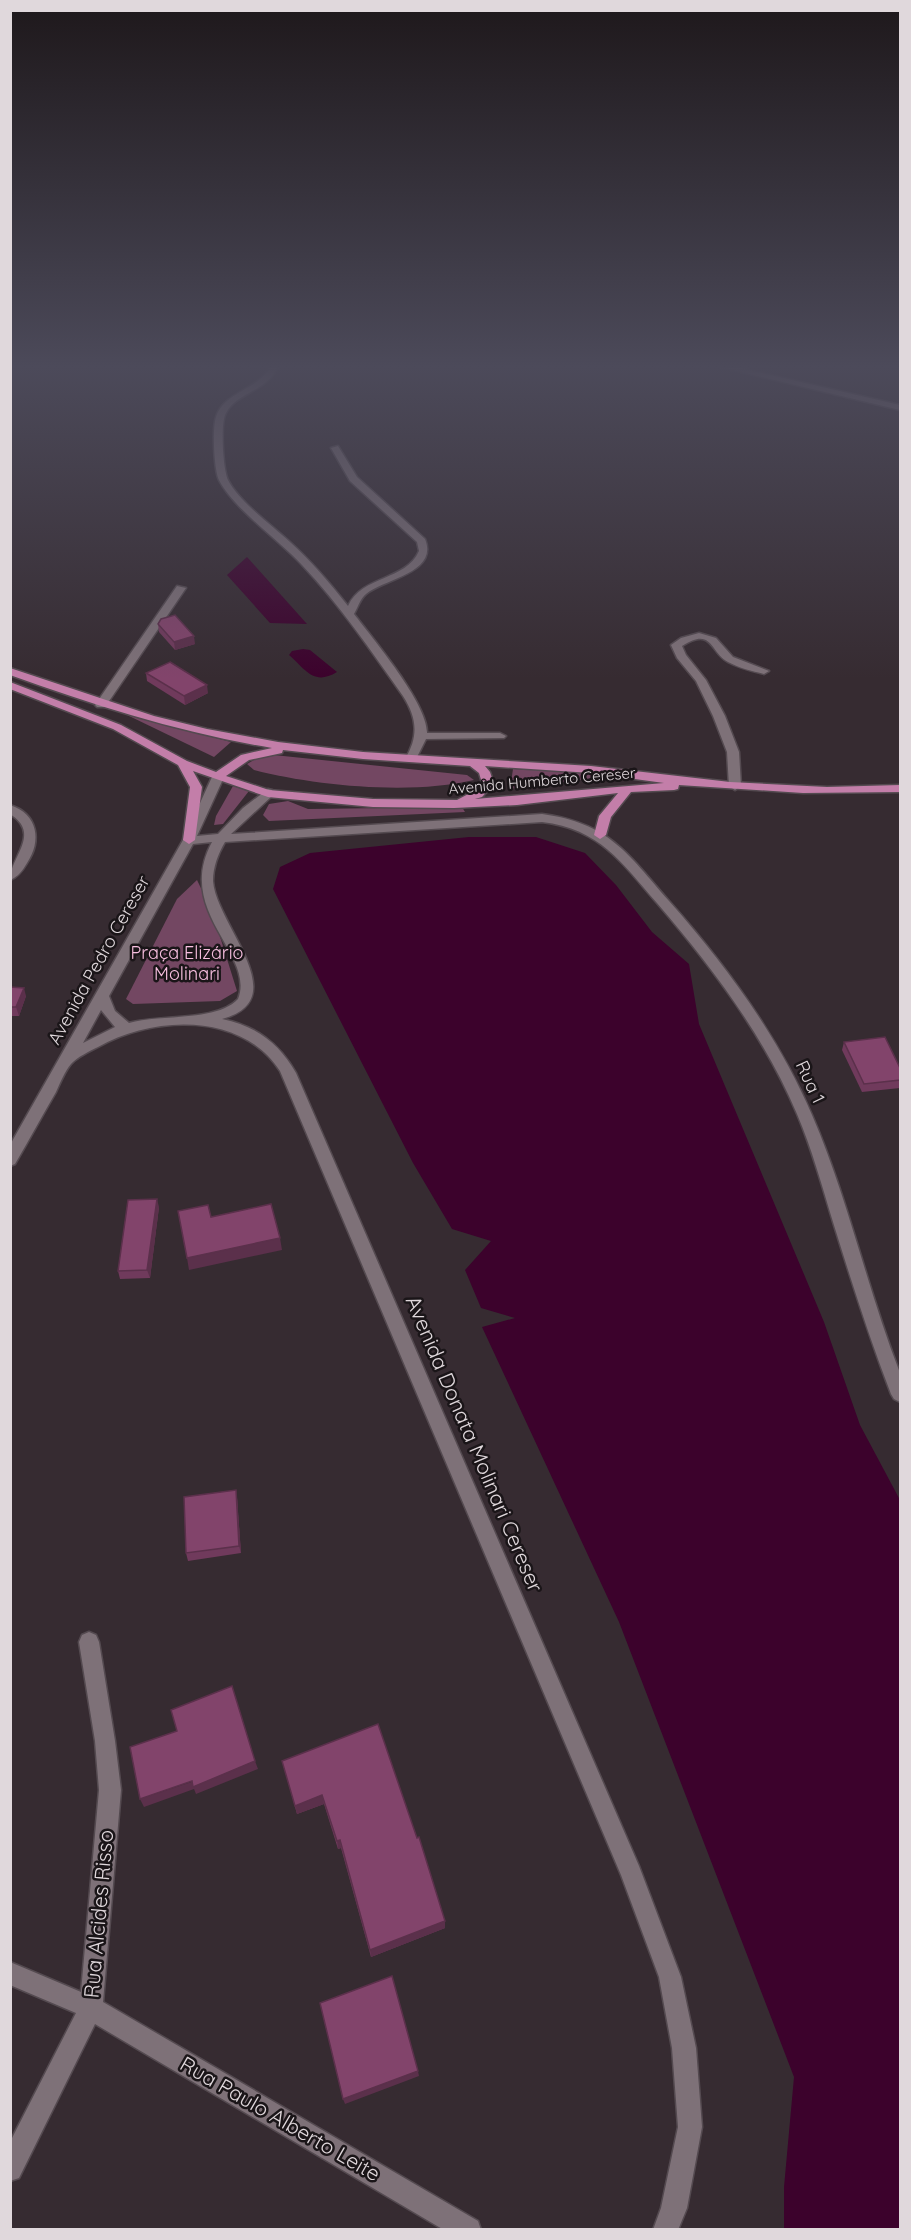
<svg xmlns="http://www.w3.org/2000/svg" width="911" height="2240" font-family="Quicksand,sans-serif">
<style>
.green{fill:#734762}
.water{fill:#3c022c}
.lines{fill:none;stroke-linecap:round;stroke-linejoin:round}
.minor-casing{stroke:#544a50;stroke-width:3}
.major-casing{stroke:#544a50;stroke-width:3}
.minor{fill:#7e7178;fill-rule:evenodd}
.major{fill:#c37ea9;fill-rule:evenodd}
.wall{fill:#703a5c}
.shaded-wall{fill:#5b304b}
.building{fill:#82446b;stroke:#5b304b;stroke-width:1.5}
.labels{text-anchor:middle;stroke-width:5;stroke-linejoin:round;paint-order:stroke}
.far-street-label{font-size:15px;fill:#e0d8dc;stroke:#1a1518}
.park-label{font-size:18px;fill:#f9c0e1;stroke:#1a1518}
.street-label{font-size:18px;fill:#e0d8dc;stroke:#1a1518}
.near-street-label{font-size:21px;fill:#e0d8dc;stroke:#1a1518}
</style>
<rect width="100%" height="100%" fill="#362b31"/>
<g class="green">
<path d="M 125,714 L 231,742 L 214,757 Z"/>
<path d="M 264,754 L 467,775 L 474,780 C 411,795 316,786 254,770 L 247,764 Z"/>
<path d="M 513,769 L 625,774 L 510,789 Z"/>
<path d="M 233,786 L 249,791 L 223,824 L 214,825 L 216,816 Z"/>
<path d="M 288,801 L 308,809 L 462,807 L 465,812 L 269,821 L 263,815 L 269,804 Z"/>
<path d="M 197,880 L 212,911 L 237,991 L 220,1001 L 133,1004 L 126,999 L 177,899 Z"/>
</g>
<g class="water">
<path d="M 247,557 L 307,624 L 270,623 L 227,575 Z"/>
<path d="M 303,649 L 310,650 L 337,672 C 314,686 306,670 289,655 L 292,651 Z"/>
<path d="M 469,837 L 536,837 L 585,853 L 616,885 L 652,932 L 689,964 L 699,1024 L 824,1322 L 860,1425 L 900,1500 L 900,2229 L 784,2229 L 784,2187 L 794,2077 L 619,1622 L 482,1327 L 515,1318 L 481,1308 L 465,1270 L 491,1241 L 452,1229 L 413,1163 L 273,889 L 280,867 L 310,853 Z"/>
</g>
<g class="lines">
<defs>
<g id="minor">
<path d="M 271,365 L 279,365 C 266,393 237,392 226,413 C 220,423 223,469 228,480 C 239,502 272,525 290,542 C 311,561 330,583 348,606 C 362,575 406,581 419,551 L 417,542 L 350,481 L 331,448 L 338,446 L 357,477 L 425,539 C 439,573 384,579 366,594 C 360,599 358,607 354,614 C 373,639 428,704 427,733 L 500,733 L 506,736 L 504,738 L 426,739 L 415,761 L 407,761 L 405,759 C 419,736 417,718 403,696 C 371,651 340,605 302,565 C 280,541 233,508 219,480 C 214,470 212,428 216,417 C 224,391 260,390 271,365 Z"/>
<path d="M 712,365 L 727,365 L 900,405 L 900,410 Z"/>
<path d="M 177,586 L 186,588 L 105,707 L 97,707 L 95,705 Z"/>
<path d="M 699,633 L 716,638 L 733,657 L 769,671 L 764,674 C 752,671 739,668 728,662 C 710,653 713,626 682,646 L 686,655 L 706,680 L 725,716 L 739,752 L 741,786 L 735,790 L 729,786 L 727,752 L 713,716 L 696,681 L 677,658 L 671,645 L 681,638 Z"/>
<path d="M 218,773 L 224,777 L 197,836 L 218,834 L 243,808 L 268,789 L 272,790 L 272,796 L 231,834 L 542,814 C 609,823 627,853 669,901 C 726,965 778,1036 812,1115 C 848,1198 867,1289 900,1373 L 900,1402 L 894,1399 L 891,1394 C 869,1337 851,1280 833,1222 C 822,1186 812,1149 797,1114 C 764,1036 712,967 657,903 C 621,862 600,829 542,822 L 225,842 C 218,854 213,867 213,881 C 216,925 296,999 222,1019 C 256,1026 279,1043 296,1073 L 639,1866 L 681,1977 L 696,2048 L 702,2127 L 687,2208 L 678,2230 L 653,2230 L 661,2208 L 678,2127 L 672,2048 L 659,1977 L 621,1875 L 280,1071 C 242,1012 154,1015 98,1047 C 90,1051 77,1057 71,1064 C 65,1071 60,1083 56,1092 C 42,1116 29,1140 15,1164 L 10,1166 L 10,1145 L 183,840 L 212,777 ZM 212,842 C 174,912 256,954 238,999 C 217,1022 159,1014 129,1023 L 115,1011 L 109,996 L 193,844 ZM 101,1010 L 115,1027 L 83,1043 Z"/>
<path d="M 10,805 C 38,814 42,841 27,863 C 23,870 18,877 10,880 C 10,857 42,834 10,814 Z"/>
<path d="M 89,1632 L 96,1635 L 99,1642 L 115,1741 L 121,1790 L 103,2002 L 478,2221 L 481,2230 L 444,2230 L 95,2024 L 19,2178 L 10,2181 L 10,2142 L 76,2013 L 10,1985 L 10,1962 L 81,1992 L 99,1790 L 95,1741 L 79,1642 L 82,1635 Z"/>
</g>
<path id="major" d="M 10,668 L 154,716 L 207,729 L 278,742 L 363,752 L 591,766 L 730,782 L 827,787 L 900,785 L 900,792 L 803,793 L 679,785 L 678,789 L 674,790 L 631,792 L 611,817 L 606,835 L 600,839 L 594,835 L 599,816 L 618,793 L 517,805 L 454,808 L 373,807 L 268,797 L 193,771 L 202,787 L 195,840 L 189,844 L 183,840 L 190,787 L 178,765 L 113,729 L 10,689 L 10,682 L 121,725 L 187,761 L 216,772 L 241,755 L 272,748 C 182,733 96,706 10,675 ZM 283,750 L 363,759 L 470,766 L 479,773 L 482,783 L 474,791 L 457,800 L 373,799 L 269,790 L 226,776 L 249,760 L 282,753 ZM 485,766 L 591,773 L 664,783 L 475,799 L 482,797 L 494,784 L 490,772 Z"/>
</defs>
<use href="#minor" class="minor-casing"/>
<use href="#major" class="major-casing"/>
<use href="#minor" class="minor"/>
<use href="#major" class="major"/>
</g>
<g class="wall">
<path d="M 158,624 L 195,644 L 175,650 L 159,632 Z"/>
<path d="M 146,673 L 208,693 L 185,705 L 147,681 Z"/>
<path d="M 10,987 L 26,996 L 19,1016 L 10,1016 Z"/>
<path d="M 844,1042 L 900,1068 L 900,1088 L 862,1092 L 842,1050 Z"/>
<path d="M 159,1207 L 150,1278 L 120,1279 L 118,1271 Z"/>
<path d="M 236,1490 L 237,1497 L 241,1553 L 188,1561 L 186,1553 Z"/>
<path d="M 378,1724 L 445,1921 L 445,1928 L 371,1957 L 341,1848 L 338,1849 L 324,1804 L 297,1814 L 282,1761 Z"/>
</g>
<g class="shaded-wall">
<path d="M 194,636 L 195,644 L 175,650 L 174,642 Z"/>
<path d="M 207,685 L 208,693 L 185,705 L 184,696 Z"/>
<path d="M 24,988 L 26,996 L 19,1016 L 16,1007 Z"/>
<path d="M 157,1199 L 159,1207 L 150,1278 L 147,1270 Z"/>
<path d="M 280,1238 L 282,1250 L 189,1270 L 187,1258 Z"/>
<path d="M 236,1490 L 237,1497 L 241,1553 L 239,1546 Z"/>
<path d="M 255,1761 L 258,1769 L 196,1794 L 194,1789 L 144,1807 L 140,1799 Z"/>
<path d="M 322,1795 L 324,1804 L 297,1814 L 295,1806 Z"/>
<path d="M 340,1840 L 341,1848 L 338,1849 L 337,1841 Z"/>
<path d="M 445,1921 L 445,1928 L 371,1957 L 370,1950 Z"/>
<path d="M 418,2071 L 419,2076 L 345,2104 L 343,2099 Z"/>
</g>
<g class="building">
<path d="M 175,615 L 194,636 L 174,642 L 158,624 L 161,619 Z"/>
<path d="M 170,662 L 207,685 L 184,696 L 146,673 Z"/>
<path d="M 10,987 L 24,988 L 16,1007 L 10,1007 Z"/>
<path d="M 885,1037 L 900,1068 L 900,1080 L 864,1084 L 844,1042 Z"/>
<path d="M 157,1199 L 147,1270 L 118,1271 L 128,1200 Z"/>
<path d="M 271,1204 L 280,1238 L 187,1258 L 178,1211 L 208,1205 L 211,1217 Z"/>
<path d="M 236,1490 L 239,1546 L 186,1553 L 184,1497 Z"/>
<path d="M 232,1686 L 255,1761 L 193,1787 L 192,1781 L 140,1799 L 130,1747 L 177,1731 L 171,1710 Z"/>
<path d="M 378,1724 L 417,1838 L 419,1837 L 445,1921 L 370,1950 L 340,1840 L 337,1841 L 322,1795 L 295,1806 L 282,1761 Z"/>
<path d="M 392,1976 L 418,2071 L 343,2099 L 320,2003 Z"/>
</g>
<linearGradient id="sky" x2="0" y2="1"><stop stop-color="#1e181b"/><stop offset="0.54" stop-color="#4c4a5a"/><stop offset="1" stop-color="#4c4a5a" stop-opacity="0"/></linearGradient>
<rect width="911" height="679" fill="url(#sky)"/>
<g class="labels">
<g class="far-street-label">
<text transform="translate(542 781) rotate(-5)" y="5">Avenida Humberto Cereser</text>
</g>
<g class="park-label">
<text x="187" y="959">Praça Elizário<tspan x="187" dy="21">Molinari</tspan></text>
</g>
<g class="street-label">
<text transform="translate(99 960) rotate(-61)" y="6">Avenida Pedro Cereser</text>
<text transform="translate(810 1082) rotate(65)" y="6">Rua 1</text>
</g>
<g class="near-street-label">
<text transform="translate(474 1444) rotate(67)" y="7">Avenida Donata Molinari Cereser</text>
<text transform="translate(99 1914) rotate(-85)" y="7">Rua Alcides Risso</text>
<text transform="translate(280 2119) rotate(30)" y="7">Rua Paulo Alberto Leite</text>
</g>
</g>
<rect width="911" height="2240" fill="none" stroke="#e0d8dc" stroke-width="24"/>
</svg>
